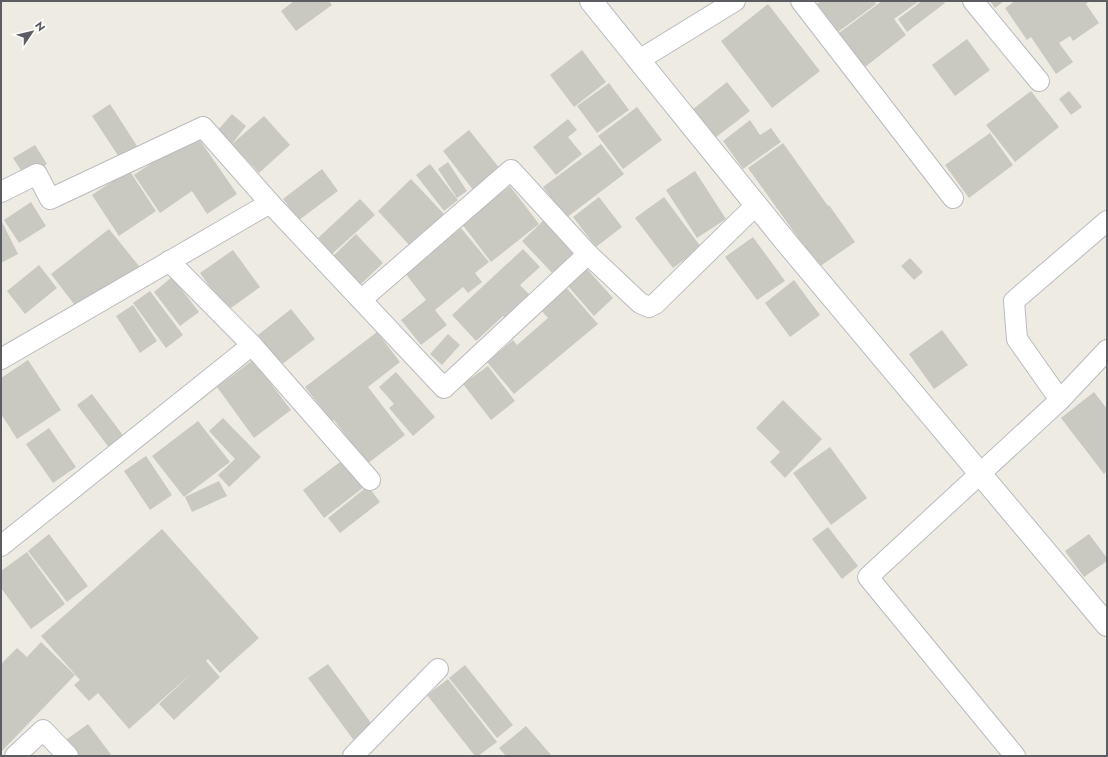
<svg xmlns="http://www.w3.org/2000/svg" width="1108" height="757" font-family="Jost,sans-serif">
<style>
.building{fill:#cac9c1}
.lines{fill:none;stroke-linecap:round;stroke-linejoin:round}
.street-casing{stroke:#babbc1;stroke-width:22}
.secondary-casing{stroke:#b8bac1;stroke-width:24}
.street{stroke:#fff;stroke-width:20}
.secondary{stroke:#fff;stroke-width:22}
</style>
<rect width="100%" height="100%" fill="#eeece2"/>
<g class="building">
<path d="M 294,1 L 329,1 L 332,5 L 296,31 L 281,11 Z"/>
<path d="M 821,1 L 874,1 L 876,4 L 834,35 L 813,7 Z"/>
<path d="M 882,1 L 919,1 L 894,19 L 906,35 L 865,67 L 839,33 Z"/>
<path d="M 922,1 L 943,1 L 945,3 L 907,32 L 898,19 Z"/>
<path d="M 990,1 L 1004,1 L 995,8 Z"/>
<path d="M 1015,1 L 1087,1 L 1088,2 L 1086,4 L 1099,23 L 1073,41 L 1070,36 L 1059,43 L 1073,62 L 1056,74 L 1031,37 L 1027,40 L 1005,8 Z"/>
<path d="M 768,4 L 820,71 L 772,108 L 721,41 Z"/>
<path d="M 967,39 L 990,70 L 955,96 L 932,65 Z"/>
<path d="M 582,50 L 606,82 L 574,107 L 550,75 Z"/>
<path d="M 727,82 L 750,111 L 715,138 L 692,110 Z"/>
<path d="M 609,83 L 629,110 L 597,133 L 577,106 Z"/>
<path d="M 1031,91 L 1059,127 L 1015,162 L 986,125 Z"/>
<path d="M 1069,91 L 1082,107 L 1071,115 L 1059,99 Z"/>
<path d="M 110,104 L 137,146 L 119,157 L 92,116 Z"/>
<path d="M 637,107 L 662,140 L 623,169 L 598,136 Z"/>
<path d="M 232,114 L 246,126 L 232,144 L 217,131 Z"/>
<path d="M 264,116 L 290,145 L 259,173 L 232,144 Z"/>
<path d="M 568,119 L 577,130 L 568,137 L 582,154 L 556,175 L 533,147 Z"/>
<path d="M 750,120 L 760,135 L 771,128 L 781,142 L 743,169 L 723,141 Z"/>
<path d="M 469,130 L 501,170 L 474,191 L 443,151 Z"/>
<path d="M 195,133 L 237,194 L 207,214 L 192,191 L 160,213 L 134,175 Z"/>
<path d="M 990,133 L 1013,165 L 969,198 L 945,165 Z"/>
<path d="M 783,143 L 828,206 L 829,205 L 855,242 L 819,267 L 748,168 Z"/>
<path d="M 601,144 L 624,174 L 566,218 L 543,187 Z"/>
<path d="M 35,145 L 47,164 L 26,178 L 13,158 Z"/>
<path d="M 448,162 L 467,191 L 457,198 L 438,169 Z"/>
<path d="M 430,164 L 458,200 L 444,211 L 416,175 Z"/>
<path d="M 322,169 L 338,191 L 299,220 L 283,199 Z"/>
<path d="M 129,170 L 156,211 L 119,236 L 92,195 Z"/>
<path d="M 695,171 L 726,219 L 697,238 L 666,190 Z"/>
<path d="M 411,179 L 444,214 L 411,247 L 378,211 Z"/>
<path d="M 510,186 L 539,224 L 491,262 L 462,224 Z"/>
<path d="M 599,197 L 622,227 L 596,247 L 573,217 Z"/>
<path d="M 664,197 L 701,247 L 673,268 L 635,218 Z"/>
<path d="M 360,199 L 375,215 L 332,254 L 318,238 Z"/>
<path d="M 31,202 L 46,226 L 19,243 L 4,220 Z"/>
<path d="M 1,220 L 18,254 L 1,263 Z"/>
<path d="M 544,220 L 578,255 L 556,277 L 522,241 Z"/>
<path d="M 461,228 L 489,262 L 475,273 L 482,282 L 468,293 L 463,287 L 435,310 L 447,325 L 421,345 L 401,320 L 426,300 L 405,273 Z"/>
<path d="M 109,229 L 139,266 L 80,312 L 51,274 Z"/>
<path d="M 356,234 L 383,263 L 360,285 L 333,256 Z"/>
<path d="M 753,237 L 785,281 L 757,300 L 725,257 Z"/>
<path d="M 523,249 L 540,267 L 520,285 L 532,297 L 508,320 L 503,316 L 476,341 L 452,315 Z"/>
<path d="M 233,250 L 260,287 L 227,311 L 200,273 Z"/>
<path d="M 910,258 L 923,272 L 914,280 L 901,266 Z"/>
<path d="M 39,265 L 57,288 L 25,314 L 7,291 Z"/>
<path d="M 586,268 L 613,298 L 594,316 L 567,285 Z"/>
<path d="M 172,277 L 199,312 L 180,326 L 154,292 Z"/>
<path d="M 794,280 L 820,315 L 790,337 L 765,303 Z"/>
<path d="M 565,286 L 598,324 L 514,394 L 487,362 L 513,340 L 517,345 L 548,318 L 539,308 Z"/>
<path d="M 150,291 L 183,335 L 166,348 L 133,303 Z"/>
<path d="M 133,305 L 157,341 L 140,353 L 116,316 Z"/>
<path d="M 291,309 L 315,339 L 281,365 L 258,335 Z"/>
<path d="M 942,330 L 968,365 L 934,389 L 909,354 Z"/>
<path d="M 377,332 L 400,362 L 368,387 L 405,435 L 367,464 L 334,420 L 332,421 L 305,387 Z"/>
<path d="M 448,334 L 460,345 L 442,365 L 430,354 Z"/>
<path d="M 28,360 L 61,410 L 17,439 L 1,414 L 1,378 Z"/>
<path d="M 253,360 L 291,410 L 254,438 L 217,387 Z"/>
<path d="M 488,366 L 515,401 L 491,420 L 463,384 Z"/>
<path d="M 396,372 L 435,417 L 413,436 L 389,408 L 394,404 L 379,387 Z"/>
<path d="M 1094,392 L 1107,409 L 1107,471 L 1104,474 L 1061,418 Z"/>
<path d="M 92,394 L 125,438 L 110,449 L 77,405 Z"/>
<path d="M 783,400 L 822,439 L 785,478 L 770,462 L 780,452 L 756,428 Z"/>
<path d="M 223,418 L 261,457 L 229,487 L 218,475 L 235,459 L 209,431 Z"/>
<path d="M 198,421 L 230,462 L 184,497 L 152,456 Z"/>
<path d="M 49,428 L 76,467 L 53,483 L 26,444 Z"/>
<path d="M 830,447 L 867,498 L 831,525 L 793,473 Z"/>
<path d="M 146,456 L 172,495 L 150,510 L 124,471 Z"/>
<path d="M 344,459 L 364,487 L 324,518 L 303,490 Z"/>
<path d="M 219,481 L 227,496 L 192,512 L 185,497 Z"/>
<path d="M 368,486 L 380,502 L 340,533 L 328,518 Z"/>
<path d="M 828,527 L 858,566 L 842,579 L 812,539 Z"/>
<path d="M 162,529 L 259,638 L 220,673 L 208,659 L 206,661 L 220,677 L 174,720 L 159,704 L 192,673 L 129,729 L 98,693 L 89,701 L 74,685 L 80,680 L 41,636 Z"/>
<path d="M 49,534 L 88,586 L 67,602 L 28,551 Z"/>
<path d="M 1089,534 L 1107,558 L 1107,561 L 1084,577 L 1065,551 Z"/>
<path d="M 27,552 L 65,604 L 31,629 L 1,588 L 1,571 Z"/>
<path d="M 41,642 L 75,675 L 2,751 L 1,750 L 1,664 L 17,648 L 27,657 Z"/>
<path d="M 328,664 L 374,727 L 355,742 L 308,678 Z"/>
<path d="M 465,665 L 513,725 L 497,738 L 449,678 Z"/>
<path d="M 448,679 L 497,742 L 478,756 L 475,756 L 427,695 Z"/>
<path d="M 88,724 L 112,756 L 80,756 L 67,739 Z"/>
<path d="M 526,726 L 552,756 L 506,756 L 499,748 Z"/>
</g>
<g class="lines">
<defs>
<g id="street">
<path d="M 801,1 L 953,198"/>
<path d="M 973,1 L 1039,81"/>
<path d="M 639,60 L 735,1"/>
<path d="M 1,192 L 37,174 L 50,199 L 203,127 L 270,203"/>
<path d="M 588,254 L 640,303 L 649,307 L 655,304 L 756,205"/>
<path d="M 169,261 L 252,345 L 370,480"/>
<path d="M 1,359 L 270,203 L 444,388 L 588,254 L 511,170 L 361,300"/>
<path d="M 1060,400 L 1017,339 L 1014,301 L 1107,221"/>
<path d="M 1,546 L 252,345"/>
<path d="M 15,756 L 43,730 L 68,756"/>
<path d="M 353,756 L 438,669"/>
<path d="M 1015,756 L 868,577 L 1060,400 L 1107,350"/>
</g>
<path id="secondary" d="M 591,1 L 786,242 L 1107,625"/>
</defs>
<use href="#street" class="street-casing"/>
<use href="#secondary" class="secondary-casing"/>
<use href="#street" class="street"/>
<use href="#secondary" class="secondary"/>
</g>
<rect width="1108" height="757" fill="none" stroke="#5b5d63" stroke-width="4"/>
<g transform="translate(32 32) rotate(55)" stroke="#ffffff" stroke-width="3" paint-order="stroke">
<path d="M0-3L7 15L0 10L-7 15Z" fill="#5b5d63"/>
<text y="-6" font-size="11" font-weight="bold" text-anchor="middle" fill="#5b5d63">N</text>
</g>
</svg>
